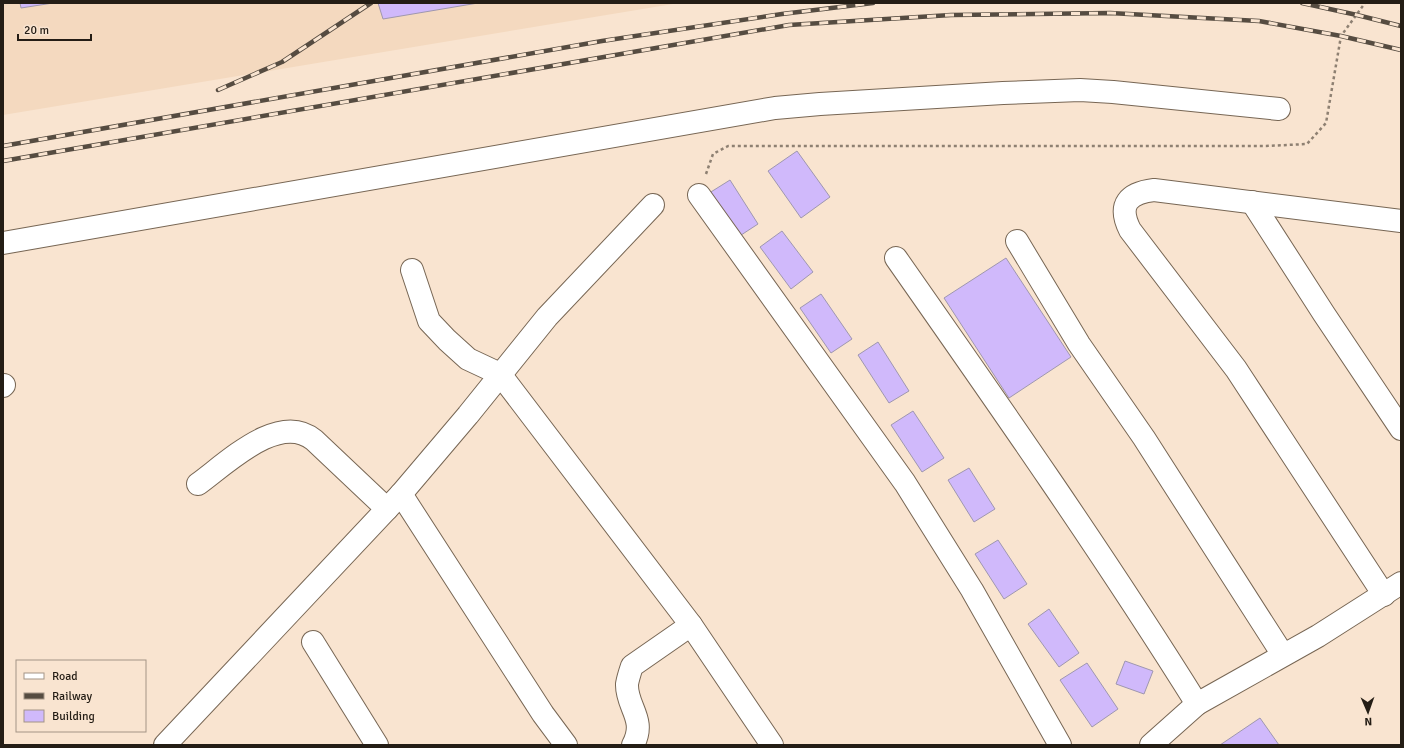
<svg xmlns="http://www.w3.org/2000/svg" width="1404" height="748" font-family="Signika,sans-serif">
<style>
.built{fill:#f4d9bf}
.building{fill:#d0b9fb;stroke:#9f97af}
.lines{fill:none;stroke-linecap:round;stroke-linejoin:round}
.minor-casing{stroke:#776654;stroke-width:24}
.path{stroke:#8e8072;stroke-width:2.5;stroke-dasharray:3 3;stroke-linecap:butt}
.minor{stroke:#fff;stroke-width:22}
.rail-casing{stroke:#564c41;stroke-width:4.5}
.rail{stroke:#f9e4d0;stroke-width:3;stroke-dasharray:9;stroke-linecap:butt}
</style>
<rect width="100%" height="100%" fill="#f9e4d0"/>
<path class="built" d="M 3,3 L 679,3 L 3,115 Z"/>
<g class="building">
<path d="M 20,3 L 53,3 L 21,8 Z"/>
<path d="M 378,3 L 478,3 L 383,19 Z"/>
<path d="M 797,151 L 830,197 L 801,218 L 768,171 Z"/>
<path d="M 730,180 L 758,224 L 735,239 L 706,195 Z"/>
<path d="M 782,231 L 813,272 L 791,289 L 760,247 Z"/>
<path d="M 1006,258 L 1071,357 L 1009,398 L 944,298 Z"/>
<path d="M 821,294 L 852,339 L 831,353 L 800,308 Z"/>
<path d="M 878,342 L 909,391 L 889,403 L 858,355 Z"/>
<path d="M 913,411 L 944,458 L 922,472 L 891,425 Z"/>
<path d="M 969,468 L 995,509 L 974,522 L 948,480 Z"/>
<path d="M 998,540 L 1027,584 L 1004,599 L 975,554 Z"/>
<path d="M 1049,609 L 1079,653 L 1059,667 L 1028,624 Z"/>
<path d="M 1125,661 L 1153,671 L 1144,694 L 1116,684 Z"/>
<path d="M 1087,663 L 1118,709 L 1092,727 L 1060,680 Z"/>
<path d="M 1260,718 L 1279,745 L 1220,745 Z"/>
</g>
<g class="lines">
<defs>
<g id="minor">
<path d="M 699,195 L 905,483 L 972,590 L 1060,745"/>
<path d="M 1252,202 L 1324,314 L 1401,429"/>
<path d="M 1017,241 L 1079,344 L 1144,438 L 1283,655"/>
<path d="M 3,243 L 775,108 L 820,104 L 1003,93 L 1080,90 L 1113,92 L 1279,109"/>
<path d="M 896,258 C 999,405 1102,552 1197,704"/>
<path d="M 412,270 L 429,321 L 447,340 L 468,359 L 500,374 L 691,625 L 772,745"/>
<path d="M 3,386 L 4,385"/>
<path d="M 198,484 C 226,464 279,411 314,440 L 387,509"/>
<path d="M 401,494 L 543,714 L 566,745"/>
<path d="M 1384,595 L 1236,369 L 1130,230 C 1117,204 1129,193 1154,190 L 1401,221"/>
<path d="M 313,642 L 377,745"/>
<path d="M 165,745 L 401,494 L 468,415 L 547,317 L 653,205"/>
<path d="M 633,745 C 647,719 626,707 627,684 C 628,678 630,672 632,666 L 691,625"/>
<path d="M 1151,745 L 1197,704 L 1318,636 L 1401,583"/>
</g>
</defs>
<use href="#minor" class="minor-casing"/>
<path class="path" d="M 706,174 L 713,154 L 728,146 L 1266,146 L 1307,144 L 1326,123 L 1341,36 L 1365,3"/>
<use href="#minor" class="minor"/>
<defs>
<g id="rail">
<path d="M 1302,3 L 1357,15 L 1401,26"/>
<path d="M 218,90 L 282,62 L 371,3"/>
<path d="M 3,146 L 602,41 L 782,14 L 873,3"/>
<path d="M 3,161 L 789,25 L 951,15 L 1110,13 L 1259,21 L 1341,36 L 1401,50"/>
</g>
</defs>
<use href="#rail" class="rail-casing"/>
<use href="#rail" class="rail"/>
</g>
<rect width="1404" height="748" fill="none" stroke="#241d15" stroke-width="8"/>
<rect x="16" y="660" width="130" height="72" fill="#f9e4d0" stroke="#a49485"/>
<rect x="24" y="673" width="20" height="6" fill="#ffffff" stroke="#a49485"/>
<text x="52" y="680" font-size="12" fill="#241d15">Road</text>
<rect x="24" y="693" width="20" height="6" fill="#564c41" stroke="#a49485"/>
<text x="52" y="700" font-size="12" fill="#241d15">Railway</text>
<rect x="24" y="710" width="20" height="12" fill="#d0b9fb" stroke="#a49485"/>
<text x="52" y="720" font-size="12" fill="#241d15">Building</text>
<g transform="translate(1368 712) rotate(178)" stroke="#f9e4d0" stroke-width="3" paint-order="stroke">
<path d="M0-3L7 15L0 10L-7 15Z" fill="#241d15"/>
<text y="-6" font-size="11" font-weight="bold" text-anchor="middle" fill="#241d15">N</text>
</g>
<path d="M18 34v6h73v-6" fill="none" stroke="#241d15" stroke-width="2"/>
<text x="24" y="34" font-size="12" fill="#241d15" stroke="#f9e4d0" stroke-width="3" paint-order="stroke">20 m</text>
</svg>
